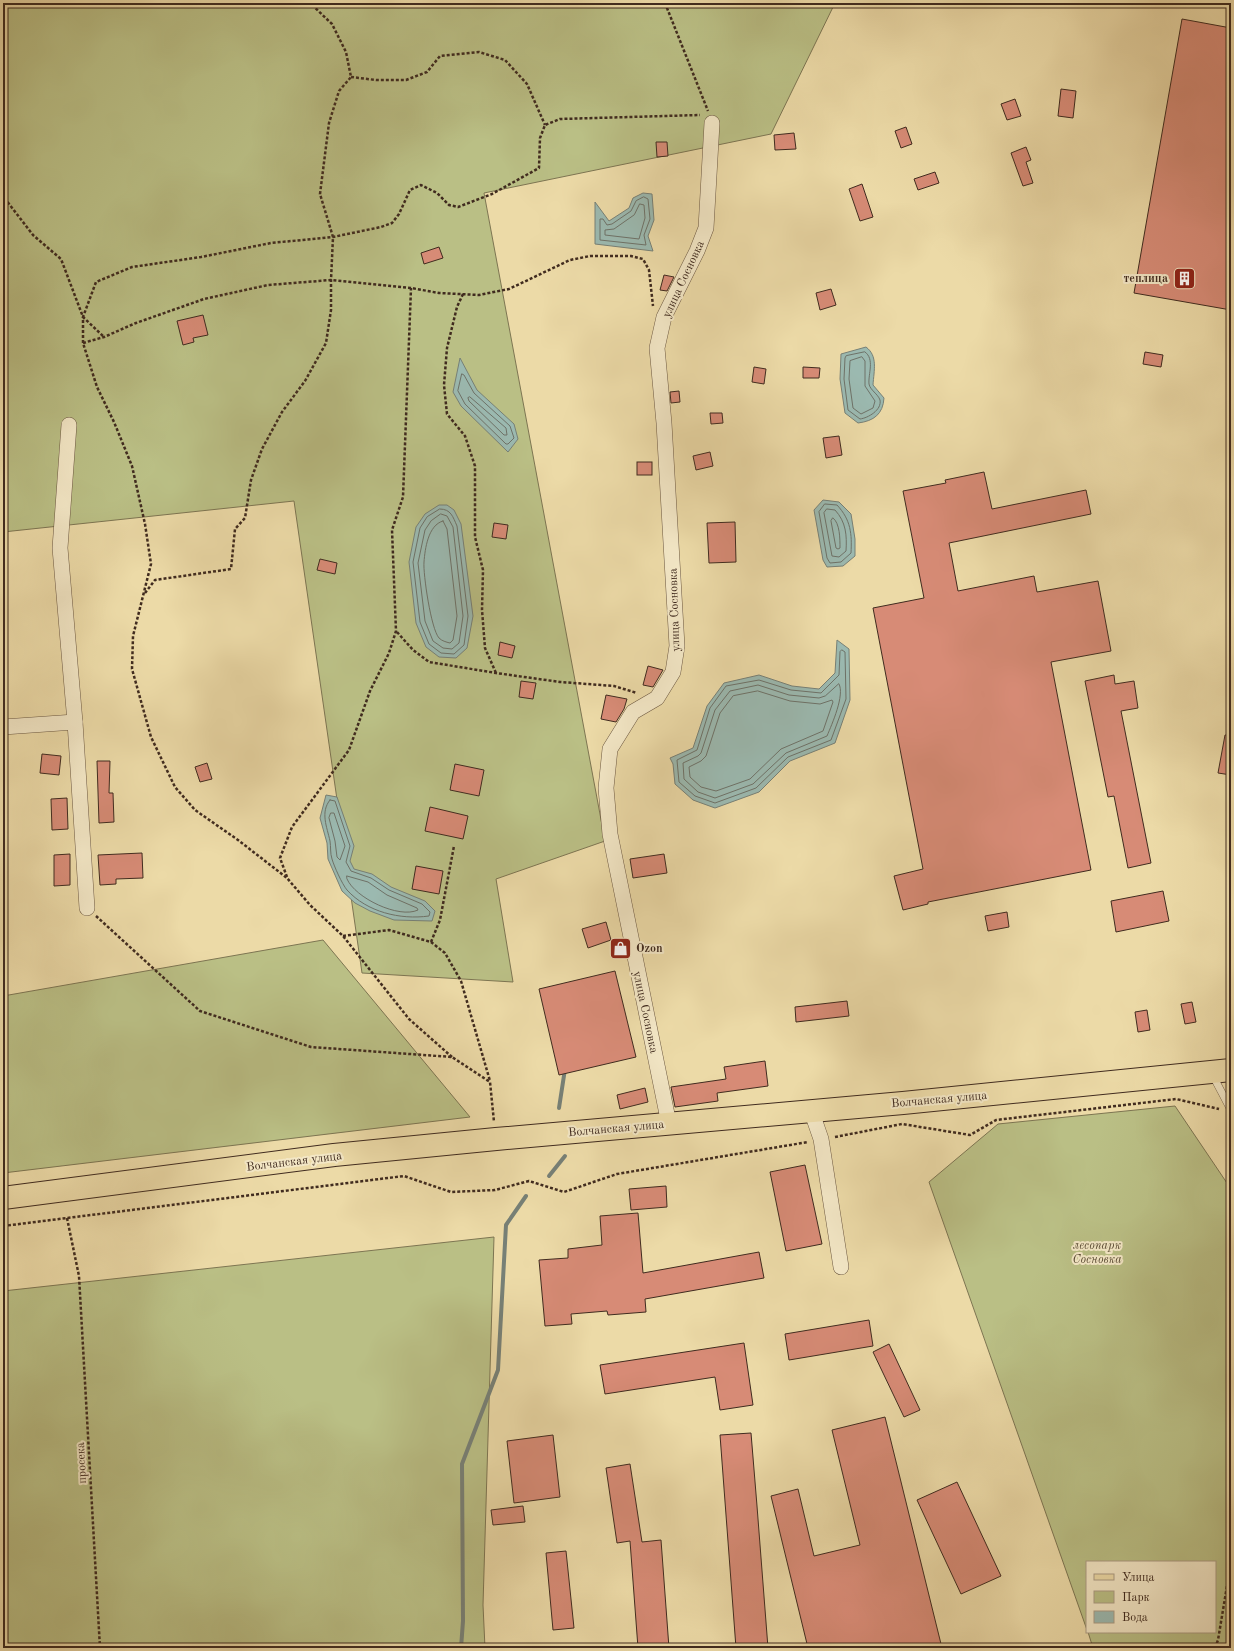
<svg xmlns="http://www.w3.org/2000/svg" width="1234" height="1651" font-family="'Old Standard TT',serif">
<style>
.green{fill:#babf85;stroke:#7d7552}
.water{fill:#9bb9b0;stroke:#778076}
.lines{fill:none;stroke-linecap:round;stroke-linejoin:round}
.shore{stroke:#6e7268;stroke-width:1}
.stream{stroke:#778076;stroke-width:4}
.building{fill:#d78b76;stroke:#402b1f}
.lane-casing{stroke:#6b5741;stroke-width:8}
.street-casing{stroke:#6b5741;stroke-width:16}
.primary-casing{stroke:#402b1f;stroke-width:24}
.path{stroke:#402b1f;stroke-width:2.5;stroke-dasharray:3 2;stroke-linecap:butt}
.lane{stroke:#f3e7c6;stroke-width:7}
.street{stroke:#f3e7c6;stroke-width:15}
.primary{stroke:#ecdaa7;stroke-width:22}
.labels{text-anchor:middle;stroke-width:4;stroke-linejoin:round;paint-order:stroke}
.poi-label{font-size:12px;font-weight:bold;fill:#402b1f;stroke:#f3e7c6;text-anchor:end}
.street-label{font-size:12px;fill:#402b1f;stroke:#f3e7c6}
.park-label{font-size:12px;font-style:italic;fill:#584933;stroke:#f3e7c6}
</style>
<rect width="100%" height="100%" fill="#ecdaa7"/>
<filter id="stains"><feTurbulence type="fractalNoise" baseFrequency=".005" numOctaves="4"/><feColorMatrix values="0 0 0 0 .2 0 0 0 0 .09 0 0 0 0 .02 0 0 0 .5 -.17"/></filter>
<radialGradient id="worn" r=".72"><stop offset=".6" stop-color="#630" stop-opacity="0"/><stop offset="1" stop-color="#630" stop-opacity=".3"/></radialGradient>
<g class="green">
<path d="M 3,3 L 835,3 L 771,134 L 484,193 L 605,841 L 496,879 L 513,982 L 362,973 L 294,501 L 3,532 Z"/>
<path d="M 323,940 L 470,1117 L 3,1173 L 3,996 Z"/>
<path d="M 1175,1106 L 1231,1189 L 1231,1648 L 1093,1648 L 1088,1632 L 1215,1632 L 1215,1562 L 1087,1562 L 1087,1630 L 929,1182 L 998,1124 Z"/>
<path d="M 494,1237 L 483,1605 L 485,1648 L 3,1648 L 3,1291 Z"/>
</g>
<g class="water">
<path d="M 643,193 L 652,194 L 654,220 L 648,236 L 653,251 L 595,244 L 595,202 L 609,221 L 629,208 L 633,198 Z"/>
<path d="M 866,347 C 878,356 874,370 873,385 L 884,398 C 883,414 874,421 858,423 L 845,413 L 840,379 L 841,354 Z"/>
<path d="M 460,358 L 477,390 L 514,424 L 518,439 L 508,452 L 461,406 L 453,392 Z"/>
<path d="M 823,500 L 839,502 L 851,514 L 855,539 L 855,556 L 843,566 L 827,567 L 823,560 L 814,510 Z"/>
<path d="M 439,505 L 447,505 L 454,510 L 461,524 L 473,616 L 467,648 L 456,658 L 439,657 L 426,647 L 416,623 L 409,562 L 416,527 L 425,514 Z"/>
<path d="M 837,640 L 849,649 L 850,700 L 835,743 L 790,761 L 759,792 L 715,808 L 693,800 L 675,784 L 673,764 L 670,758 L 693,748 L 707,706 L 724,683 L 759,675 L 792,686 L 819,689 L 835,673 Z"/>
<path d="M 326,795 L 337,797 L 354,846 L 350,861 L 354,869 L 372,874 L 391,887 L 425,901 L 435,911 L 432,921 L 394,920 L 370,911 L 355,903 L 342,891 L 328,859 L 327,843 L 320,818 Z"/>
</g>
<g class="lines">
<g class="shore">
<path d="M 644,197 L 648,199 L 650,219 L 644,235 L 646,245 L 600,240 L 600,219 L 603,219 L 607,225 L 612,224 L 631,211 L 636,201 Z"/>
<path d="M 640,204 L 644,205 L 645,218 L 639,239 L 605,235 L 605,230 L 614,229 L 634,215 Z"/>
<path d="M 865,352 C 875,359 868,374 869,384 C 870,390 878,394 880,400 C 882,410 868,418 860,419 L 848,410 L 844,379 L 845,358 L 846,356 Z"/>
<path d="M 862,357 L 865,361 L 865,386 L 875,401 L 873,408 L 861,414 L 853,408 L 849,379 L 850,361 Z"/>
<path d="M 462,374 L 464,375 L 474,393 L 510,426 L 514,438 L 508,444 L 506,444 L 465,404 L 458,391 Z"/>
<path d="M 470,397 L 506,428 L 507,435 L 504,435 L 469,401 L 468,398 Z"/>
<path d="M 825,504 L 837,505 C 851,520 852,534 851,553 L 841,562 L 830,563 L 827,558 L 819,512 Z"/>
<path d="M 440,509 C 451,509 453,517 457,526 L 468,616 L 464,645 L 454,654 L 441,653 L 429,644 L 420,622 L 413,562 L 420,528 L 427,517 Z"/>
<path d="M 827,509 L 835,510 C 846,522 847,535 846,551 L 839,557 L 832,556 L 824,513 Z"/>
<path d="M 441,514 L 447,516 L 453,527 L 463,616 L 459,643 L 452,649 L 443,648 L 433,641 L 425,621 L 418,563 L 425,530 L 431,521 Z"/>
<path d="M 833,518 C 840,523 840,539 840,548 L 838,549 L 836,548 L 831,521 Z"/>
<path d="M 443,521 L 447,529 L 457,616 L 453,640 L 450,643 C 446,642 442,641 439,638 C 431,629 423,574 424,562 C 425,549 428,525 443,521 Z"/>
<path d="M 842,650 L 845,652 L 846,699 L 831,740 L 788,757 L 756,788 L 715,803 L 695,796 L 679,782 L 677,760 L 697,750 L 710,708 L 726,686 L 759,680 L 791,690 L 821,693 L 839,675 L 840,652 Z"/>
<path d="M 839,684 C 845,695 832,724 827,736 L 786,753 L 753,784 L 715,798 L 698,792 L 684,779 L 683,763 L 698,756 L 701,753 L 715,710 L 730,691 L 758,685 L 789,695 L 819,698 L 825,696 Z"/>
<path d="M 758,691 L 790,701 L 820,704 L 832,700 L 833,702 L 823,731 L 781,749 L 750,779 L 716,791 L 701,787 L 690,777 L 689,767 L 701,761 L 706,756 L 720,713 L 733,696 Z"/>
<path d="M 330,800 L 335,801 L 350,846 L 346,862 L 351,871 L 371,878 L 389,890 L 422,904 L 430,912 L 429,916 C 400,920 367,912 347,890 C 342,884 334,866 332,859 C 330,853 331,847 330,841 C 327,827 320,812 330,800 Z"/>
<path d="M 331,813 L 334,813 L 345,846 L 340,860 L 337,857 L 335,841 L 329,818 Z"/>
<path d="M 347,876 L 368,882 L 387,895 L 417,908 L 418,910 C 399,919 355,898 347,879 Z"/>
</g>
<g class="stream">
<path d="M 559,1108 L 565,1069"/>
<path d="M 549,1176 L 565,1156"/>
<path d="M 461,1648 L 463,1621 L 462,1464 L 498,1370 L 506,1225 L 526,1196"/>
</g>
</g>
<g class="building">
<path d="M 1182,19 L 1231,28 L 1231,310 L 1134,293 Z"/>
<path d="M 1061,89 L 1076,91 L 1073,118 L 1058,116 Z"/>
<path d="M 1015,99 L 1021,116 L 1007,120 L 1001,104 Z"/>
<path d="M 906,127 L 912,144 L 901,148 L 895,131 Z"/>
<path d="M 794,133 L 796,149 L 775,150 L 774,135 Z"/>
<path d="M 656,142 L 667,142 L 668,156 L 657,157 Z"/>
<path d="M 1026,147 L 1031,160 L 1026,162 L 1033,183 L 1023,186 L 1011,153 Z"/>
<path d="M 935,172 L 939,183 L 918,190 L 914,179 Z"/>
<path d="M 862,184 L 873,217 L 860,221 L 849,189 Z"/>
<path d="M 439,247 L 443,258 L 424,264 L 421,253 Z"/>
<path d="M 664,275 L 674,277 L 667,291 L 660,290 Z"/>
<path d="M 831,289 L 836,305 L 820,310 L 816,293 Z"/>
<path d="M 203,315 L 208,335 L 193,338 L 194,342 L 183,345 L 177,321 Z"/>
<path d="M 1145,352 L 1163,355 L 1161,367 L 1143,364 Z"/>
<path d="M 754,367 L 766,369 L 764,384 L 752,382 Z"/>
<path d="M 803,367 L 820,368 L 819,378 L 803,378 Z"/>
<path d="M 679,391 L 680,402 L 671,403 L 670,392 Z"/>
<path d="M 710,413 L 722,413 L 723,423 L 711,424 Z"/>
<path d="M 839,436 L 842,455 L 826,458 L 823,438 Z"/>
<path d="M 710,452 L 713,466 L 696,470 L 693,456 Z"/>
<rect x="637" y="462" width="15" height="13"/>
<path d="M 984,472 L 992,509 L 1086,490 L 1091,514 L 949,543 L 958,591 L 1034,576 L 1037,592 L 1098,581 L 1111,651 L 1051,662 L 1091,870 L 928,902 L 928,904 L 903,910 L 894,876 L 923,869 L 873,608 L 924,598 L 903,491 L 946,483 L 945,480 Z"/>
<path d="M 735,522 L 736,562 L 709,563 L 707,523 Z"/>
<path d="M 494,523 L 508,525 L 506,539 L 492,537 Z"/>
<path d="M 320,559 L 337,563 L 335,574 L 317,570 Z"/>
<path d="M 500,642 L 515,646 L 512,658 L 498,655 Z"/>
<path d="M 648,666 L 663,670 L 653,687 L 643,685 Z"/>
<path d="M 1114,675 L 1115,684 L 1134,681 L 1138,708 L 1121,711 L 1151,863 L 1128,868 L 1114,796 L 1108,797 L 1085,681 Z"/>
<path d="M 521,681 L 536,683 L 533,699 L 519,697 Z"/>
<path d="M 606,695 L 627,699 L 624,709 L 616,722 L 601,719 Z"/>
<path d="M 1225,735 L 1231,735 L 1231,775 L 1218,773 Z"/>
<path d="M 42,754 L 61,756 L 59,775 L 40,773 Z"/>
<path d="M 97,761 L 110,761 L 109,793 L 113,793 L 114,822 L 99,823 Z"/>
<path d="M 207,763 L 212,779 L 200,782 L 195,767 Z"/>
<path d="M 455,764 L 484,770 L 479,796 L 450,790 Z"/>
<path d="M 67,798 L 68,829 L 52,830 L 51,799 Z"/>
<path d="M 430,807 L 468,816 L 463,839 L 425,831 Z"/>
<path d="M 142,853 L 143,878 L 116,879 L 116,884 L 100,885 L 98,855 Z"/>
<path d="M 70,854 L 70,885 L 54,886 L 54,855 Z"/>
<path d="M 664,854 L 667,873 L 633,878 L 630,859 Z"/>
<path d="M 416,866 L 443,871 L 439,894 L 412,889 Z"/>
<path d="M 1163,891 L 1169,921 L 1116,932 L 1111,901 Z"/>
<path d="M 1007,912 L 1009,927 L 988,931 L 985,916 Z"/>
<path d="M 606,922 L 611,940 L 588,948 L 582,929 Z"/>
<path d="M 622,940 L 625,953 L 614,957 L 611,944 Z"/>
<path d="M 615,971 L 636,1057 L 559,1075 L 539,989 Z"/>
<path d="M 847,1001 L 849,1016 L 796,1022 L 795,1007 Z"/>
<path d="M 1192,1002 L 1196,1022 L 1185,1024 L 1181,1004 Z"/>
<path d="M 1147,1010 L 1150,1030 L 1138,1032 L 1135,1012 Z"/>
<path d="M 765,1061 L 768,1086 L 717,1093 L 718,1101 L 675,1107 L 671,1087 L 726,1079 L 724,1067 Z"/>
<path d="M 645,1088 L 648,1102 L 620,1109 L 617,1095 Z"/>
<path d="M 805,1165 L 822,1244 L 786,1251 L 770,1172 Z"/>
<path d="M 666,1186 L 667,1207 L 631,1210 L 629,1189 Z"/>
<path d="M 638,1213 L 643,1273 L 759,1252 L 764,1278 L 645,1299 L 646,1312 L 608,1315 L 607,1311 L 571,1314 L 572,1324 L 545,1326 L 539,1260 L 568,1258 L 568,1249 L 602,1245 L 600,1216 Z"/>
<path d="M 869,1320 L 873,1346 L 789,1360 L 785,1334 Z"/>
<path d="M 744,1343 L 753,1405 L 720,1410 L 715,1377 L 605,1394 L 600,1365 Z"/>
<path d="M 889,1344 L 920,1410 L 904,1417 L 873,1352 Z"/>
<path d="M 885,1417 L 942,1648 L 808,1648 L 771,1496 L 798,1489 L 814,1556 L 860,1545 L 832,1430 Z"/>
<path d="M 751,1433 L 757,1506 L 768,1648 L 736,1648 L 720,1435 Z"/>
<path d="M 553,1435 L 560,1497 L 514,1503 L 507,1441 Z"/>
<path d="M 630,1464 L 642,1542 L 661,1540 L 669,1648 L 638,1648 L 630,1541 L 617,1543 L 606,1468 Z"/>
<path d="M 957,1482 L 1001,1576 L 961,1594 L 917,1500 Z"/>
<path d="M 523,1506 L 525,1522 L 493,1525 L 491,1510 Z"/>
<path d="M 566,1551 L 574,1628 L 553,1630 L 546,1553 Z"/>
</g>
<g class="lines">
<defs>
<path id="lane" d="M 1212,1074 L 1231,1110"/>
<g id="street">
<path d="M 69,425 L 60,548 L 75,722 L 87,908"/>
<path d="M 3,727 L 75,722"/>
<path d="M 811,1110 L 821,1139 L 841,1267"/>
<path d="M 669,1124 L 610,834 L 606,788 L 610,749 L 633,712 L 657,698 L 673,672 L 677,646 L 664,423 L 657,348 L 664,317 L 697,251 L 706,228 L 712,123"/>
</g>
<path id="primary" d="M 3,1198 L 334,1155 L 496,1139 L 903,1103 L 1231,1070"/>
</defs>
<use href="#lane" class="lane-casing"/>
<use href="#street" class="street-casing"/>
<use href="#primary" class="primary-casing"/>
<g class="path">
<path d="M 665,3 L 708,111"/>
<path d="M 351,77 L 376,80 L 406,80 L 427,72 L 440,56 L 479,52 L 505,60 L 527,84 L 545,125"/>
<path d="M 3,188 L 6,200 L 33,235 L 61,259 L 83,317 L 104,337"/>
<path d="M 463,294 L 457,307 L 447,348 L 444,385 L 447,414 L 465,436 L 475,466 L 475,537 L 483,570 L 482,610 L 485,648 L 496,673"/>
<path d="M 83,343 L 104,337 L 136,323 L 204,299 L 268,285 L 331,280 L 411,288 L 439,293 L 479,295 L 509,289 L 570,260 L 590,256 L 631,256 L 643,259 L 649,270 L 653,306"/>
<path d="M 145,593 L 155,580 L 231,569 L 235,529 L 245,518 L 251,480 L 262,449 L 282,412 L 305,381 L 326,343 L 331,310 L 331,280 L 333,237 L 320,194 L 329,123 L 339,91 L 351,77 L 346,52 L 332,24 L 310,3"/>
<path d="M 397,632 L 413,650 L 429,662 L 496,673 L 560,682 L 614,686 L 637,693"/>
<path d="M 287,877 L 280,858 L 292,827 L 349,750 L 370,691 L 389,653 L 396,631 L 392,530 L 403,497 L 411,288"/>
<path d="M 96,916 L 200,1011 L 311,1047 L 452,1057 L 490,1082 L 494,1122"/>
<path d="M 343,936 L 389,930 L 431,942 L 445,953 L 461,981 L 490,1081"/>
<path d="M 431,942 L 440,920 L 454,846"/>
<path d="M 452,1057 L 409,1019 L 343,936 L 310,905 L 287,878 L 238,840 L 195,810 L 175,787 L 151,737 L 132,669 L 133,636 L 151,564 L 145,524 L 132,466 L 114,422 L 97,387 L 83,343 L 83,317 L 96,282 L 132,267 L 201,257 L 271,243 L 333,237 L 381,227 L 392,223 L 399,214 L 410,190 L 421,185 L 437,193 L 449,205 L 458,207 L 492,194 L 539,168 L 540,138 L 545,125 L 560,119 L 700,115"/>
<path d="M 835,1137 L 902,1124 L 970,1135 L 996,1120 L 1176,1099 L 1219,1109"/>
<path d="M 67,1218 L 79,1276 L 100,1648"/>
<path d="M 3,1226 L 404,1176 L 451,1192 L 495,1190 L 529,1181 L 564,1192 L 617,1174 L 808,1142"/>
<path d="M 1215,1648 L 1218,1640 L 1231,1562"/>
</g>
<use href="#lane" class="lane"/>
<use href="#street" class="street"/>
<use href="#primary" class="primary"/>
</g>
<defs>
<symbol id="building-square" viewBox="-11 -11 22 22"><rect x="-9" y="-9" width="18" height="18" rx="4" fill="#8f2418" stroke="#f3e7c6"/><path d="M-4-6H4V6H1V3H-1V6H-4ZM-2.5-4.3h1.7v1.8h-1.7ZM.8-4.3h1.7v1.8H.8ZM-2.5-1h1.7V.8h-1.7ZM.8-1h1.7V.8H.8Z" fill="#fff"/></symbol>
<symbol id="shop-square" viewBox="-11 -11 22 22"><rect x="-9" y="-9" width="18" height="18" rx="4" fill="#8f2418" stroke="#f3e7c6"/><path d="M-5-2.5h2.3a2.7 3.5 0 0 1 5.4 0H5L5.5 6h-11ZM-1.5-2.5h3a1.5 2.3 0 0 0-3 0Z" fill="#fff"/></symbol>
</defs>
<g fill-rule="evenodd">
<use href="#building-square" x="1172" y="266" width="25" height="25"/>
<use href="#shop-square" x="608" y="936" width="25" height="25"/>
</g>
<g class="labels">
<g class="poi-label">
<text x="1168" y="282">теплица</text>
<text x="636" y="952" text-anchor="start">Ozon</text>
</g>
<g class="street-label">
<text transform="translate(683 279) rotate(-65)" y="4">улица Сосновка</text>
<text transform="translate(674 610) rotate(-92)" y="4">улица Сосновка</text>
<text transform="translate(646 1012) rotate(78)" y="4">улица Сосновка</text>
<text transform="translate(939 1099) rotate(-5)" y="4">Волчанская улица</text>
<text transform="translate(616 1128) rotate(-5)" y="4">Волчанская улица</text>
<text transform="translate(294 1161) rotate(-7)" y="4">Волчанская улица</text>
<text transform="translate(81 1463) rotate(-93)" y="4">просека</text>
</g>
<g class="park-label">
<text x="1097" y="1249">лесопарк<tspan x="1097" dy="14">Сосновка</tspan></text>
</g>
</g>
<rect width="1234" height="1651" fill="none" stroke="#ecdaa7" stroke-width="16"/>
<rect x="4" y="4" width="1226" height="1643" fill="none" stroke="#402b1f" stroke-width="2"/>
<rect x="8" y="8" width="1218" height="1635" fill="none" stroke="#402b1f"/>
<rect x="1086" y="1561" width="130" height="72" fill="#f3e7c6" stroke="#ab9c83"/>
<rect x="1094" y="1574" width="20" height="6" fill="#ecdaa7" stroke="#ab9c83"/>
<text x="1122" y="1581" font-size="12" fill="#402b1f">Улица</text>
<rect x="1094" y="1591" width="20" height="12" fill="#babf85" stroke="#ab9c83"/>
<text x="1122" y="1601" font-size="12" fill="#402b1f">Парк</text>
<rect x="1094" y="1611" width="20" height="12" fill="#9bb9b0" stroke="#ab9c83"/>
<text x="1122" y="1621" font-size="12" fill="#402b1f">Вода</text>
<rect width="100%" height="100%" filter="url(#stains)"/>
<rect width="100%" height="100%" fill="url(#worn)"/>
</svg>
